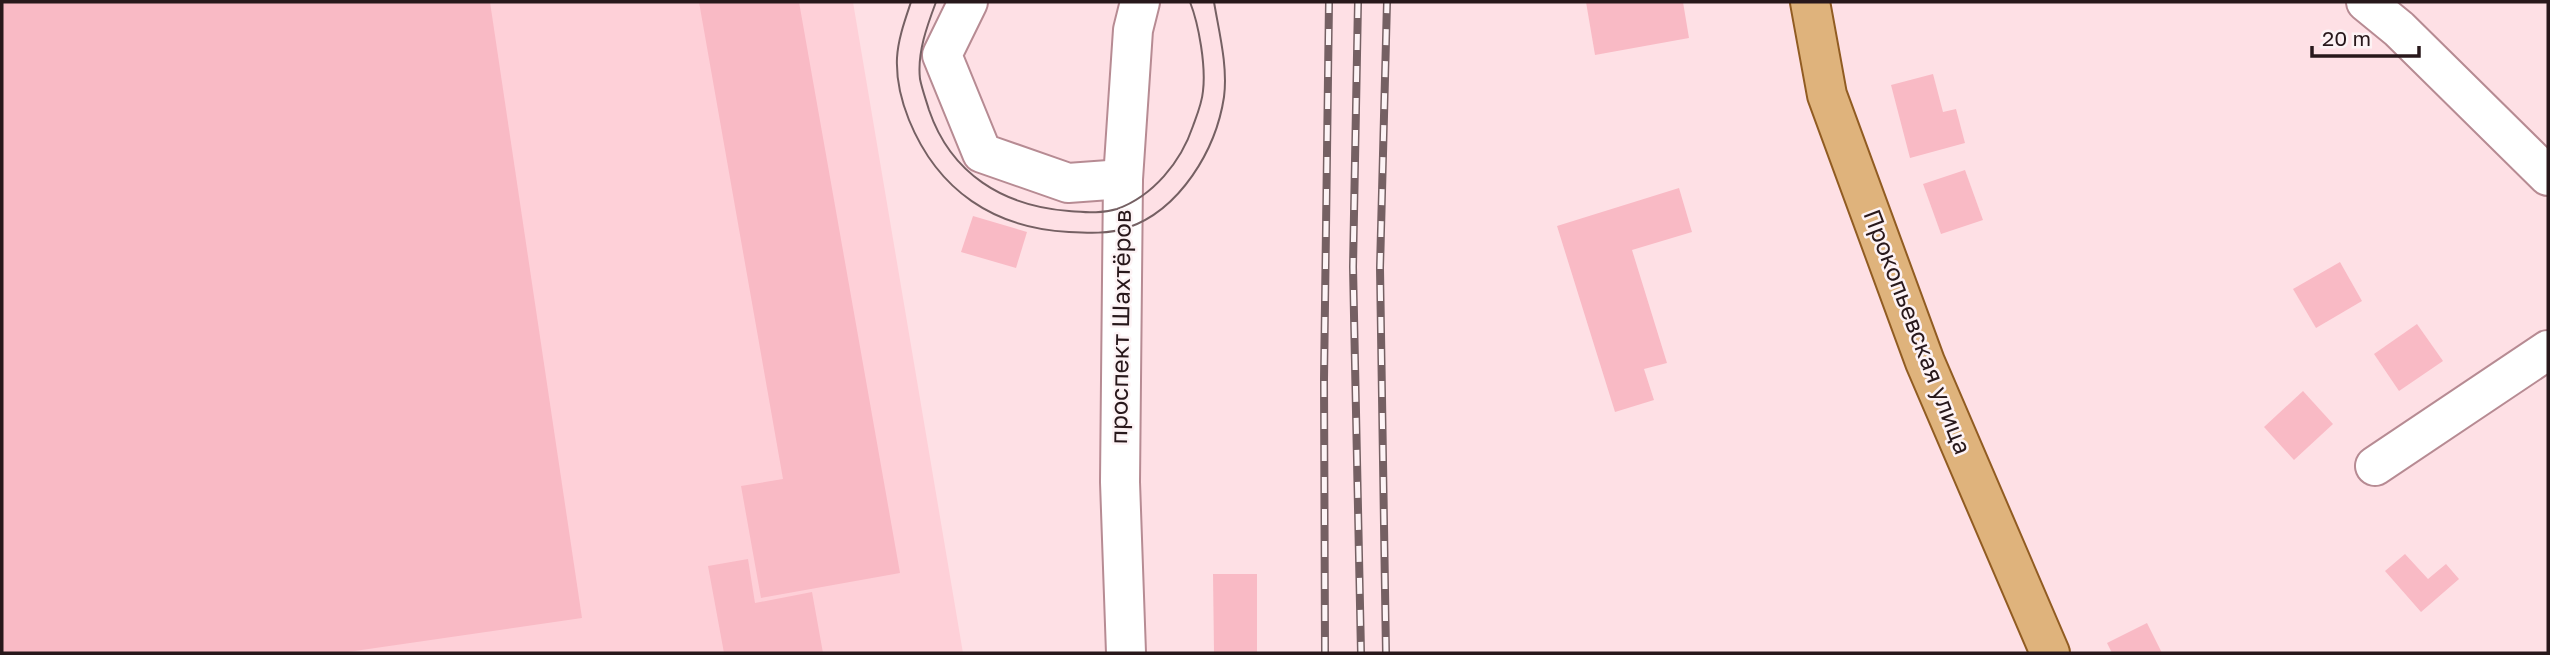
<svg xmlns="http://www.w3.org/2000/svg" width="2550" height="655" font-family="'Golos Text',sans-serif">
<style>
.built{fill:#fed0d8}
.building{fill:#f9bac5}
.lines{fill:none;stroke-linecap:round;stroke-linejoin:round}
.minor-casing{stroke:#b78b93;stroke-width:42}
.major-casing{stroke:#915c22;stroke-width:42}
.minor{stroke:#fff;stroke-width:38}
.major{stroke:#dfb37c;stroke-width:38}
.tram{stroke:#756063;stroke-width:2}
.rail-casing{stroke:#756063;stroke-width:8}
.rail{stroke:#fdf3f5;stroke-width:5;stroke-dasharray:16;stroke-linecap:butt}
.labels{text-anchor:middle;stroke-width:5;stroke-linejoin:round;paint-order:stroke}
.street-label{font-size:24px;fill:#28181b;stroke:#fdf3f5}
</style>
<rect width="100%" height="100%" fill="#fee0e5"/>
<path class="built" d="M 2,2 L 853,2 L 963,653 L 2,653 Z"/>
<g class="building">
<path d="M 2,2 L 490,2 L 582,618 L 341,653 L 2,653 Z"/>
<path d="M 699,2 L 799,2 L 900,573 L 761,598 L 741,486 L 783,479 Z"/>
<path d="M 1586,2 L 1683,2 L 1689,38 L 1595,55 Z"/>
<path d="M 1933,74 L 1943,112 L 1956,109 L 1965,143 L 1910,158 L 1891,85 Z"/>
<path d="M 1965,170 L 1983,220 L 1941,234 L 1923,184 Z"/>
<path d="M 1679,188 L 1692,232 L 1632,250 L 1667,363 L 1644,369 L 1654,400 L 1615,412 L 1557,226 Z"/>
<path d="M 973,216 L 1027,232 L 1016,268 L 961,252 Z"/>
<path d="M 2340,262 L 2362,301 L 2316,328 L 2293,289 Z"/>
<path d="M 2417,324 L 2443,361 L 2399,391 L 2374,354 Z"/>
<path d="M 2303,391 L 2333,424 L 2294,460 L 2264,427 Z"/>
<path d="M 2405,554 L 2428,579 L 2446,564 L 2459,579 L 2421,612 L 2385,571 Z"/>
<path d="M 748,559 L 755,603 L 812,592 L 823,653 L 724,653 L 708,566 Z"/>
<path d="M 1213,574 L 1257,574 L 1257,653 L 1214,653 Z"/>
<path d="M 2147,623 L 2162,653 L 2112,653 L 2107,643 Z"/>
</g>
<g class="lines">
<defs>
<g id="minor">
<path d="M 968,2 L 942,55 L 982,153 L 1068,183 L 1123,179"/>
<path d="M 2366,2 L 2399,29 L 2548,176"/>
<path d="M 2375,466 L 2548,350"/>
<path d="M 1126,653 L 1120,482 L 1123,179 L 1133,30 L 1140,2"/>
</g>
<path id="major" d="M 1810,2 L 1827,95 L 1925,362 L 2050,653"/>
</defs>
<use href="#minor" class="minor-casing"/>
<use href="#major" class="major-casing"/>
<use href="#minor" class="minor"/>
<use href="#major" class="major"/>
<g class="tram">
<path d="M 911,2 C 905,20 898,39 897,58 C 896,80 901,100 909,120 C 938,191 994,228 1069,232 C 1088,233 1109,234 1127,228 C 1180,210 1216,150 1224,97 C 1228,66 1219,32 1214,2"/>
<path d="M 936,2 C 927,26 917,53 920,79 C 922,89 926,100 929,110 C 951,174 1003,206 1069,211 C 1085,212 1101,214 1117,209 C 1153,196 1181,162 1193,126 C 1197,115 1202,103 1203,91 C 1206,66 1199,25 1190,2"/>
</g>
<defs>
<g id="rail">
<path d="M 1358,2 L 1353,267 L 1361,653"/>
<path d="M 1325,653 L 1324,379 L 1329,2"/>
<path d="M 1386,653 L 1380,268 L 1387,2"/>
</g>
</defs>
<use href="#rail" class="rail-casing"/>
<use href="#rail" class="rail"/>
</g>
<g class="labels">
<g class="street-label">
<text transform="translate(1121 327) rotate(-89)" y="8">проспект Шахтёров</text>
<text transform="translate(1917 332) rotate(69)" y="8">Прокопьевская улица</text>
</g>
</g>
<rect width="2550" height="655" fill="none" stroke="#28181b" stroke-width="7"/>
<path d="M2312 46v10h107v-10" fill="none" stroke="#28181b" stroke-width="3.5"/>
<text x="2322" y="46" font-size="21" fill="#28181b" stroke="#fdf3f5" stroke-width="5" paint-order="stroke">20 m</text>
</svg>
